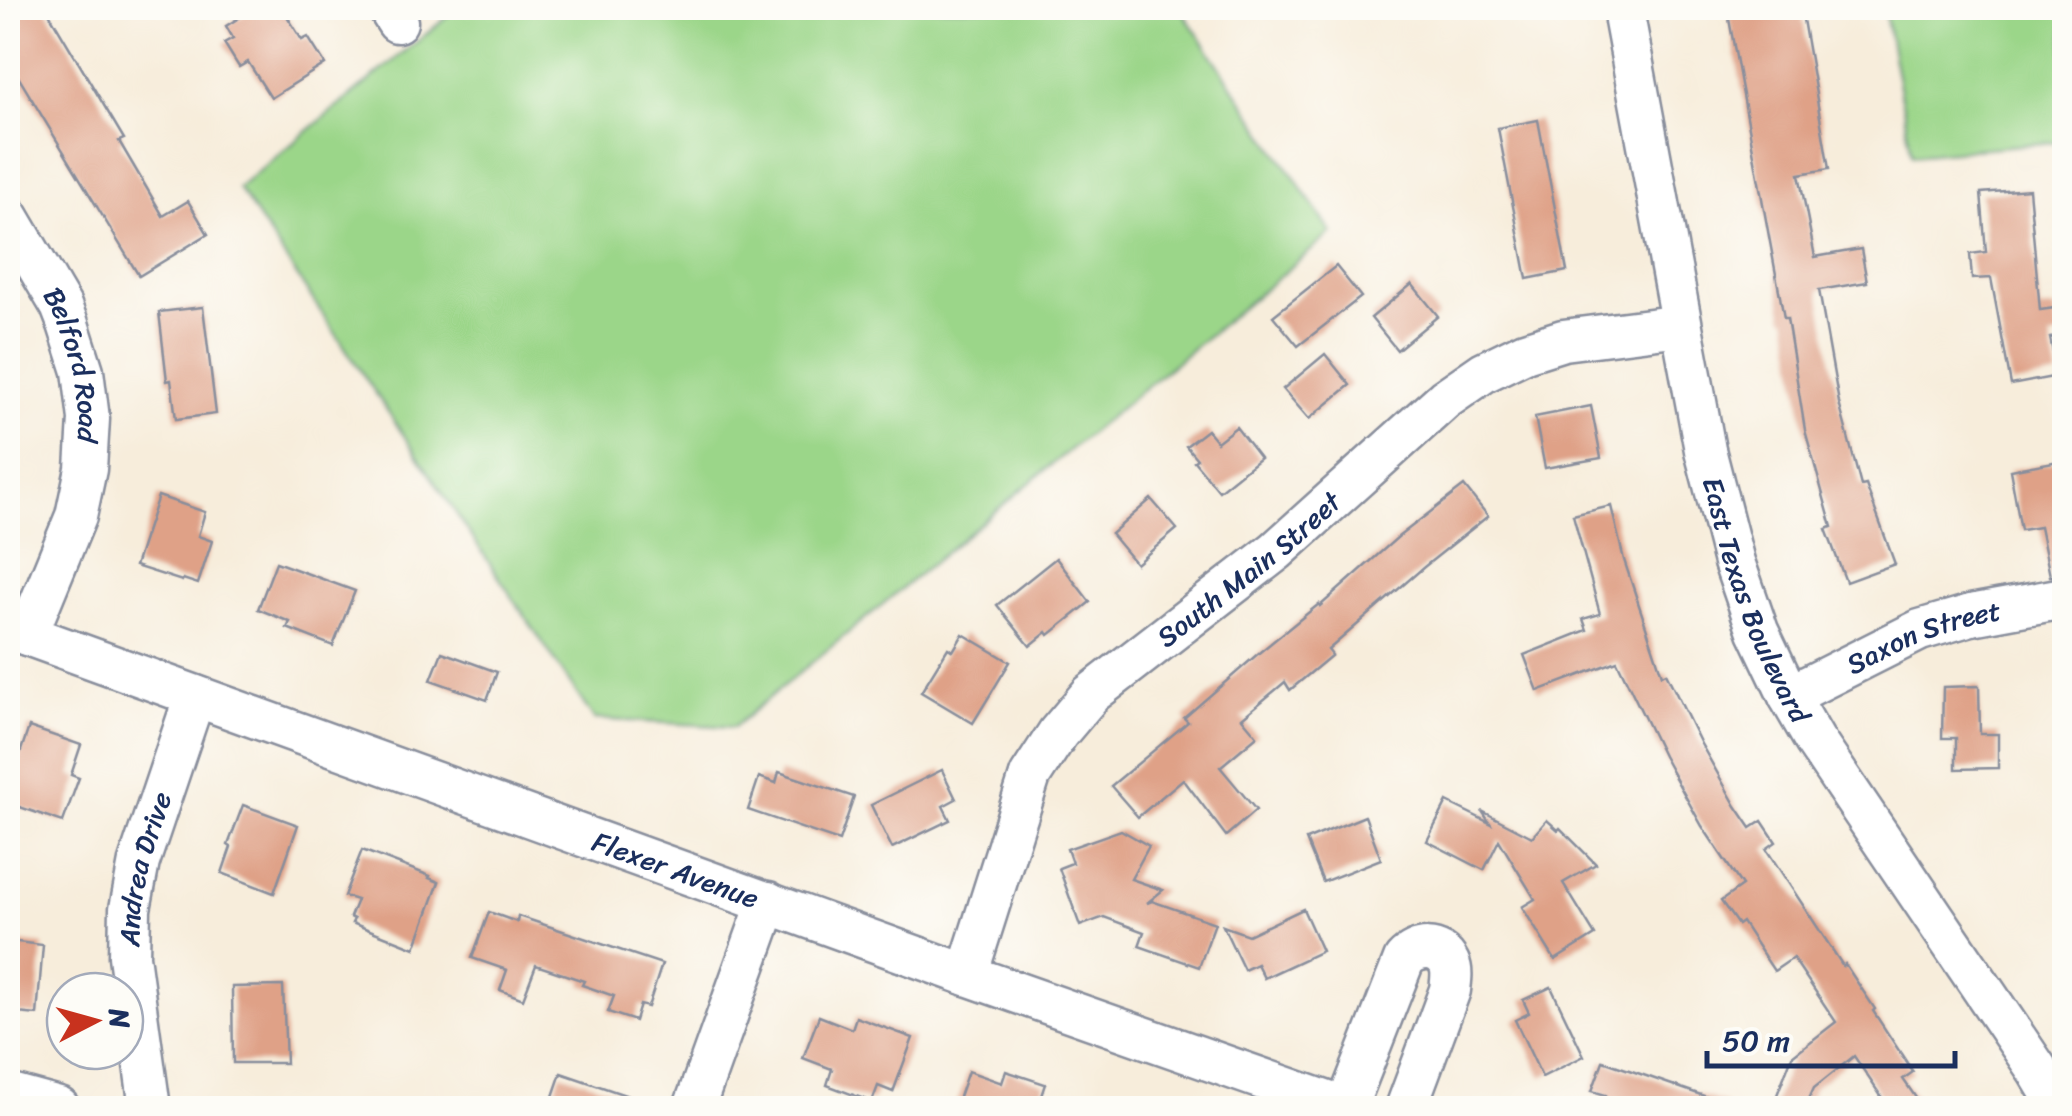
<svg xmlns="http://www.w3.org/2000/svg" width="2072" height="1116" font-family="Sriracha,sans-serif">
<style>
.green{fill:#9bd689;stroke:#5b8274;stroke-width:2.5}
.building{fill:#dfa187}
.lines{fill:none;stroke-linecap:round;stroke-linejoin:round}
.minor-casing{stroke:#898e9c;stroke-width:45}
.minor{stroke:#fff;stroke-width:40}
.labels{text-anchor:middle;stroke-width:10;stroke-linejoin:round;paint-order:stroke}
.street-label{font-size:28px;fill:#1b2f5e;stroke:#fdfcf7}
</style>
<rect width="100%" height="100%" fill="#fdfcf7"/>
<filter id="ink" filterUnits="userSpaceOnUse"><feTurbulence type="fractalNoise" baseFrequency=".01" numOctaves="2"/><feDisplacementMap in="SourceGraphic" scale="20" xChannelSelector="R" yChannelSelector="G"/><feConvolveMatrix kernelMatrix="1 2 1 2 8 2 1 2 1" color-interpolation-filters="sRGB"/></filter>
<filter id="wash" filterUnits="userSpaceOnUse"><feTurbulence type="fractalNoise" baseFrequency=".0048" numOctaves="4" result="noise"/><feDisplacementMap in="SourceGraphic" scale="40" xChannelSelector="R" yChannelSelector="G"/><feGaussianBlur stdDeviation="2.25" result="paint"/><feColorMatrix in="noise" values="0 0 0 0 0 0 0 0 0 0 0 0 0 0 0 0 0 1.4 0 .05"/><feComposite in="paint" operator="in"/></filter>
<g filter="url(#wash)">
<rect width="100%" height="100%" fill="#f7eddb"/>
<g class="green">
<path d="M 458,8 L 1180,8 L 1332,233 L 734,727 L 594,719 L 238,188 Z"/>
<path d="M 1884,8 L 2064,8 L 2064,141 L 1912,155 Z"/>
</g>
<g id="blocks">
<g class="building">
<path d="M 8,8 L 46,8 L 124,139 L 119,141 L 163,216 L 188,201 L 208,234 L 139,276 L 8,60 Z"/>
<path d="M 255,8 L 282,8 L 302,40 L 308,37 L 325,64 L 271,98 L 248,62 L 239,67 L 224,43 L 233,38 L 226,26 Z"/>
<path d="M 1727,8 L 1801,8 L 1829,169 L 1799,174 L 1815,257 L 1861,249 L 1867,282 L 1819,290 L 1839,403 L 1861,486 L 1866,485 L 1895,564 L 1846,582 L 1826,529 L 1832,527 L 1805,430 L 1787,318 L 1784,318 Z"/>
<path d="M 1538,120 L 1567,271 L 1527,279 L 1498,128 Z"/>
<path d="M 2029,189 L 2040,310 L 2055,308 L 2060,336 L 2050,338 L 2058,376 L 2011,385 L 1991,278 L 1972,279 L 1970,254 L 1986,252 L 1981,193 Z"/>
<path d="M 1336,266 L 1361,297 L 1298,346 L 1273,316 Z"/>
<path d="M 1412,284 L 1438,316 L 1397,350 L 1371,318 Z"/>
<path d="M 203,307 L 216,414 L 176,419 L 171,380 L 167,381 L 159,312 Z"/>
<path d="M 1325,354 L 1350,385 L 1309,419 L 1283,389 Z"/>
<path d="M 1591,406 L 1601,458 L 1545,468 L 1535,417 Z"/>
<path d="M 1236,427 L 1260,458 L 1219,491 L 1194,461 L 1197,459 L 1186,446 L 1207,430 L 1217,442 Z"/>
<path d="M 2064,460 L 2064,575 L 2050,576 L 2040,527 L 2021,530 L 2010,470 Z"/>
<path d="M 1464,486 L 1488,516 L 1424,567 L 1328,650 L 1332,655 L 1290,690 L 1285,682 L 1242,718 L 1257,736 L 1220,767 L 1256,810 L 1226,836 L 1183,779 L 1138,817 L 1111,786 L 1188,722 L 1184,718 L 1260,652 L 1319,604 L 1320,606 L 1398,537 Z"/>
<path d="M 158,496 L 205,512 L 198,536 L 212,541 L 198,584 L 183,579 L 182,581 L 135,566 Z"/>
<path d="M 1151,499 L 1177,529 L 1136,564 L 1111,534 Z"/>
<path d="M 1611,506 L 1624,560 L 1662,675 L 1666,673 L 1701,744 L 1736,806 L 1751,828 L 1762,821 L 1776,842 L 1766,849 L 1843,966 L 1845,964 L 1875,1009 L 1873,1011 L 1913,1072 L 1903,1079 L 1923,1108 L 1889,1108 L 1854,1056 L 1814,1088 L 1805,1108 L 1772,1108 L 1792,1056 L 1836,1022 L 1793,958 L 1774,971 L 1742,922 L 1738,925 L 1721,901 L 1742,886 L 1702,826 L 1663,756 L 1617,661 L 1538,691 L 1524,655 L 1587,630 L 1583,619 L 1600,614 L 1573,515 Z"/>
<path d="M 1056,558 L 1090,602 L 1049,635 L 1047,632 L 1030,646 L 997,605 Z"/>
<path d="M 276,562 L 355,591 L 333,646 L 287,628 L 290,622 L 258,609 Z"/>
<path d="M 963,634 L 1010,662 L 973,723 L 921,692 L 948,648 L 953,651 Z"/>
<path d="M 442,652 L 497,672 L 487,700 L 431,680 Z"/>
<path d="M 1979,686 L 1980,734 L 1998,734 L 1998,768 L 1956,769 L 1956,738 L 1942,738 L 1943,687 Z"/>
<path d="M 29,727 L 81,745 L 71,775 L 79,778 L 63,822 L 8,803 L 17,772 L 14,771 Z"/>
<path d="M 942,770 L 956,799 L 943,806 L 950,820 L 892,848 L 871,805 Z"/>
<path d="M 779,772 L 854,797 L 839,841 L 748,810 L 759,777 L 776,783 Z"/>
<path d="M 1447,802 L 1490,823 L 1482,811 L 1532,837 L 1547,820 L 1558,830 L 1560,828 L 1596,864 L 1563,883 L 1595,935 L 1555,960 L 1522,907 L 1535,899 L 1499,840 L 1484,870 L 1427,841 Z"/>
<path d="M 243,805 L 298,825 L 274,893 L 222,873 L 231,847 L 228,845 Z"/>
<path d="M 1365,816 L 1381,859 L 1323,882 L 1306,840 Z"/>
<path d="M 1121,830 L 1149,846 L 1131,879 L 1163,890 L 1147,903 L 1152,901 L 1215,923 L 1199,967 L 1139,946 L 1144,932 L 1104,917 L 1080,926 L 1059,868 L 1072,863 L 1067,849 Z"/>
<path d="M 362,850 L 430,876 L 429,878 L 439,882 L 415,948 L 352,923 L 354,919 L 350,917 L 357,900 L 344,896 Z"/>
<path d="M 1303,909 L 1322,951 L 1264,978 L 1257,964 L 1244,970 L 1223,926 L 1248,935 Z"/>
<path d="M 489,912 L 517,922 L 518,916 L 662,964 L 648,1007 L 640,1005 L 635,1021 L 608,1012 L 614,996 L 582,985 L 584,981 L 536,965 L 523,999 L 500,990 L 507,970 L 472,958 Z"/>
<path d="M 8,941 L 43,945 L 37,1015 L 8,1012 Z"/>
<path d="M 283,986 L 286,1063 L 233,1063 L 232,987 Z"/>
<path d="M 1551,987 L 1584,1056 L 1542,1077 L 1515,1020 L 1529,1013 L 1523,1000 Z"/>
<path d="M 819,1016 L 852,1029 L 856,1017 L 913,1038 L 893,1092 L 878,1086 L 872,1102 L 827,1085 L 832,1069 L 803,1058 Z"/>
<path d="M 1603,1061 L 1727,1104 L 1727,1108 L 1602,1108 L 1606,1095 L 1592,1091 Z"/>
<path d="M 968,1071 L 1002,1083 L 1006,1071 L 1045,1084 L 1041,1096 L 1064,1104 L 1063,1108 L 955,1108 Z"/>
<path d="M 561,1073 L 652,1104 L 651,1108 L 549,1108 Z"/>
</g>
</g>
</g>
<g filter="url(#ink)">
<use href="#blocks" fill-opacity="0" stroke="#898e9c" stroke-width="2.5"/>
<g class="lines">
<defs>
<g id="minor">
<path d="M 388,8 L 397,22"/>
<path id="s1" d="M 1625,21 L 1705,450 L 1734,562 L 1758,631 L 1789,696 L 1815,741 L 2038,1071 L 2060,1108"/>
<path id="s2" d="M 8,216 L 61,306 L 68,324 L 83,371 L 89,419 L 86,469 L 76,516 L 27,635"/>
<path id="s3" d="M 8,628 L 967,975 L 1345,1108"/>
<path id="s4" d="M 1789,696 L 1920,630 L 1971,615 L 2064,598"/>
<path id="s5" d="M 967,975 L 1030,776 L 1058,733 L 1091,694 L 1276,551 L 1445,399 L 1484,372 L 1525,352 L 1563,340 L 1681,325"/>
<path d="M 8,1094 L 59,1108"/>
<path id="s6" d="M 150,1108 L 129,956 L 130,909 L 139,862 L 195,696"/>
<path d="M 694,1108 L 768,902"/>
<path d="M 1346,1108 L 1404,960 C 1416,946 1440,944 1449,963 C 1453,971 1451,981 1450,990 L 1406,1108"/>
</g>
</defs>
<use href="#minor" class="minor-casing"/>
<use href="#minor" class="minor"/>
</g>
</g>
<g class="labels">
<g class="street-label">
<text dy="10" stroke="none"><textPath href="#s2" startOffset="165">Belford Road</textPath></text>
<text dy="10" stroke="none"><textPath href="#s5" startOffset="512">South Main Street</textPath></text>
<text dy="10" stroke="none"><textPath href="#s1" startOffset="595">East Texas Boulevard</textPath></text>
<text dy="10" stroke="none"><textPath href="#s4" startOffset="148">Saxon Street</textPath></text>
<text dy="10" stroke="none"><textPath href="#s3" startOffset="710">Flexer Avenue</textPath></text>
<text dy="10" stroke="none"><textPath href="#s6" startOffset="242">Andrea Drive</textPath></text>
</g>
</g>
<rect width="2072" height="1116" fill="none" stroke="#fdfcf7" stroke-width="40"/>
<g transform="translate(95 1021) rotate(84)"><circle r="48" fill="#fdfcf7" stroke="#a3aaba" stroke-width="2.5"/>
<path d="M0-8L18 38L0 25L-18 38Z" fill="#c8321e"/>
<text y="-15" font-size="28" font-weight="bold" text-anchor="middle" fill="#1b2f5e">N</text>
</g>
<path d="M1707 1051v15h248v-15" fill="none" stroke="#1b2f5e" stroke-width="5"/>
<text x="1722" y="1051" font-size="30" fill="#1b2f5e" stroke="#fdfcf7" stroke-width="8" paint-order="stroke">50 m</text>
</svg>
